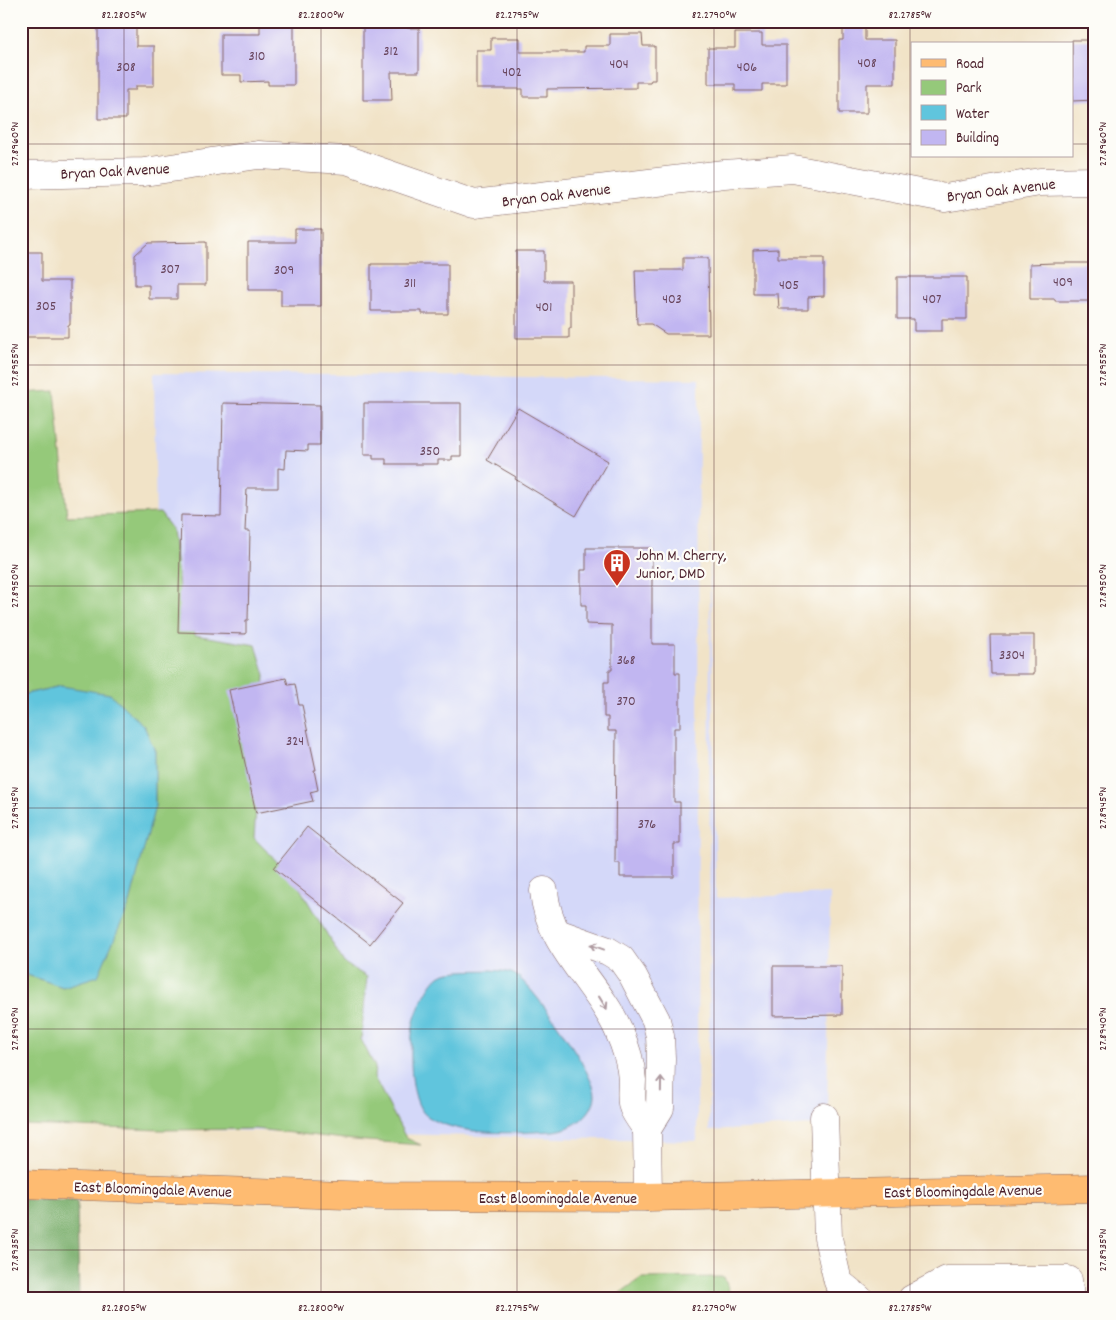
<svg xmlns="http://www.w3.org/2000/svg" width="1116" height="1320" font-family="Dekko,sans-serif">
<style>
.built{fill:#d4d8f9}
.green{fill:#95c97a;stroke:#707452}
.forest{fill:#78ad6a;stroke:#61664a}
.water{fill:#60c5dd;stroke:#557284}
.building{fill:#c1b6f1}
.lines{fill:none;stroke-linecap:round;stroke-linejoin:round}
.minor-casing{stroke:#846462;stroke-width:29}
.major-casing{stroke:#846462;stroke-width:29}
.minor{stroke:#fff;stroke-width:28}
.major{stroke:#febb71;stroke-width:28}
.oneway{stroke:#ae9aa0}
.ticks{fill:none;stroke:#4a1f2b;stroke-width:1;stroke-opacity:0.45}
.labels{text-anchor:middle;stroke-width:4.5;stroke-linejoin:round;paint-order:stroke}
.number-label{font-size:14px;fill:#68455c}
.street-label{font-size:16px;fill:#4a1f2b;stroke:#fdfcf7}
.poi-label{font-size:16px;fill:#4a1f2b;stroke:#fdfcf7;text-anchor:start}
.neatline{fill:none;stroke:#4a1f2b;stroke-width:2}
.ticks-label{font-size:12px;text-anchor:middle;fill:#4a1f2b}
</style>
<rect width="100%" height="100%" fill="#fdfcf7"/>
<filter id="ink" filterUnits="userSpaceOnUse"><feTurbulence type="fractalNoise" baseFrequency=".02" numOctaves="2"/><feDisplacementMap in="SourceGraphic" scale="10" xChannelSelector="R" yChannelSelector="G"/><feConvolveMatrix kernelMatrix="1 2 1 2 8 2 1 2 1" color-interpolation-filters="sRGB"/></filter>
<filter id="wash" filterUnits="userSpaceOnUse"><feTurbulence type="fractalNoise" baseFrequency=".0096" numOctaves="4" result="noise"/><feDisplacementMap in="SourceGraphic" scale="20" xChannelSelector="R" yChannelSelector="G"/><feGaussianBlur stdDeviation="1.12" result="paint"/><feColorMatrix in="noise" values="0 0 0 0 0 0 0 0 0 0 0 0 0 0 0 0 0 1.4 0 .05"/><feComposite in="paint" operator="in"/></filter>
<g filter="url(#wash)">
<rect width="100%" height="100%" fill="#f1e3c7"/>
<g class="built">
<path d="M 154,373 L 699,379 L 697,1141 L 163,1129 Z"/>
<path d="M 710,517 L 716,898 L 830,894 L 827,1124 L 709,1131 Z"/>
</g>
<g class="green">
<path d="M 55,391 L 67,516 L 160,513 L 172,529 L 182,609 L 195,635 L 256,645 L 265,675 L 254,838 L 295,880 L 344,963 L 367,977 L 361,1039 L 375,1067 L 374,1077 L 406,1138 L 421,1145 L 354,1140 L 256,1129 L 161,1130 L 21,1125 L 21,973 L 63,987 L 155,806 L 155,751 L 144,726 L 61,686 L 21,695 L 21,393 Z"/>
<path d="M 724,1277 L 732,1299 L 621,1299 L 620,1293 L 641,1278 Z"/>
</g>
<path class="forest" d="M 21,1199 L 77,1201 L 79,1299 L 21,1299 Z"/>
<g class="water">
<path d="M 61,686 L 110,694 L 144,726 L 155,751 L 155,806 L 130,903 L 98,976 L 63,987 L 21,973 L 21,695 Z"/>
<path d="M 491,970 C 500,971 510,971 517,976 C 535,989 595,1074 595,1095 C 594,1115 571,1130 553,1131 C 516,1133 458,1137 427,1116 C 408,1103 409,1042 414,1022 C 417,1010 429,983 439,976 C 448,969 479,971 491,970 Z"/>
</g>
<g id="blocks">
<g class="building">
<path d="M 260,21 L 294,21 L 294,85 L 268,85 L 268,81 L 241,82 L 241,75 L 221,75 L 221,34 L 260,34 Z"/>
<path d="M 363,21 L 407,21 L 407,28 L 419,28 L 419,72 L 391,72 L 392,100 L 363,100 Z"/>
<path d="M 98,24 L 136,24 L 136,46 L 154,46 L 154,86 L 136,86 L 136,90 L 126,90 L 126,119 L 98,119 Z"/>
<path d="M 843,25 L 865,25 L 865,40 L 895,40 L 895,84 L 867,84 L 867,113 L 839,113 L 839,40 L 843,40 Z"/>
<path d="M 735,33 L 762,33 L 762,45 L 786,45 L 786,84 L 762,84 L 762,91 L 735,91 L 735,84 L 708,84 L 708,48 L 735,48 Z"/>
<path d="M 610,34 L 642,34 L 643,46 L 655,46 L 655,80 L 651,80 L 650,82 L 636,82 L 636,88 L 547,89 L 547,97 L 523,97 L 523,89 L 476,89 L 476,50 L 491,50 L 491,38 L 520,38 L 520,52 L 584,52 L 584,46 L 610,46 Z"/>
<path d="M 1072,40 L 1095,40 L 1095,100 L 1072,101 Z"/>
<path d="M 295,229 L 321,229 L 321,306 L 281,306 L 281,290 L 248,290 L 248,242 L 295,242 Z"/>
<path d="M 206,242 L 206,285 L 177,285 L 177,299 L 149,299 L 149,285 L 135,285 L 135,255 L 148,243 Z"/>
<path d="M 778,249 L 778,258 L 824,258 L 824,296 L 808,297 L 808,309 L 779,309 L 778,294 L 753,294 L 753,250 Z"/>
<path d="M 516,251 L 544,251 L 544,281 L 571,281 L 571,328 L 569,328 L 569,338 L 516,338 Z"/>
<path d="M 21,252 L 42,252 L 42,281 L 70,281 L 70,325 L 68,325 L 68,337 L 21,337 Z"/>
<path d="M 683,258 L 708,258 L 709,334 L 666,334 L 651,324 L 637,324 L 635,270 L 683,270 Z"/>
<path d="M 1054,263 L 1095,263 L 1095,301 L 1055,301 L 1055,299 L 1030,299 L 1030,264 Z"/>
<path d="M 371,264 L 448,264 L 448,314 L 422,314 L 422,311 L 371,311 Z"/>
<path d="M 897,277 L 967,277 L 967,319 L 942,319 L 942,331 L 914,331 L 914,319 L 897,319 Z"/>
<path d="M 223,403 L 320,405 L 320,445 L 308,445 L 308,451 L 286,450 L 285,469 L 278,468 L 278,488 L 247,488 L 245,531 L 250,531 L 248,620 L 246,620 L 246,634 L 178,632 L 181,515 L 221,516 Z"/>
<path d="M 364,403 L 461,403 L 461,456 L 452,456 L 452,460 L 438,460 L 438,464 L 386,464 L 386,459 L 373,459 L 373,455 L 364,455 Z"/>
<path d="M 518,408 L 608,461 L 576,516 L 515,479 L 516,477 L 487,460 Z"/>
<path d="M 586,548 L 652,548 L 652,644 L 675,644 L 675,673 L 680,673 L 680,728 L 674,728 L 674,802 L 680,802 L 680,844 L 674,844 L 674,877 L 620,877 L 620,863 L 615,863 L 616,731 L 608,731 L 608,717 L 604,717 L 604,682 L 609,682 L 609,670 L 612,670 L 612,625 L 586,624 L 586,605 L 581,605 L 581,570 L 586,570 Z"/>
<path d="M 990,635 L 1034,635 L 1034,674 L 991,674 Z"/>
<path d="M 286,678 L 288,685 L 295,684 L 299,705 L 302,705 L 316,770 L 314,770 L 318,790 L 310,792 L 313,801 L 256,813 L 229,690 Z"/>
<path d="M 307,827 L 403,903 L 370,944 L 274,868 Z"/>
<path d="M 773,966 L 842,966 L 842,1015 L 773,1016 Z"/>
</g>
</g>
</g>
<g filter="url(#ink)">
<use href="#blocks" fill-opacity="0" stroke="#846462" stroke-width="1"/>
<g class="lines">
<defs>
<g id="minor">
<path d="M 21,175 L 144,172 L 258,155 L 347,160 L 474,204 L 724,174 L 793,169 L 945,198 L 1040,182 L 1095,181"/>
<path d="M 544,891 C 548,945 597,982 618,1029 C 626,1047 631,1062 632,1080 C 632,1088 630,1100 633,1107 C 636,1115 642,1122 647,1129"/>
<path d="M 557,933 L 608,951 L 621,959 L 633,976 L 656,1020 L 660,1036 L 661,1058 L 660,1108 L 647,1129 L 648,1197"/>
<path d="M 824,1117 L 828,1238 L 838,1282 L 859,1299"/>
<path d="M 912,1299 L 947,1280 L 1068,1280 L 1070,1299"/>
</g>
<path id="major" d="M 21,1184 L 375,1196 L 648,1197 L 1095,1188"/>
</defs>
<use href="#minor" class="minor-casing"/>
<use href="#major" class="major-casing"/>
<use href="#minor" class="minor"/>
<use href="#major" class="major"/>
</g>
<defs><path id="oneway-shaft" d="M-6 0H5M1.5-3L5.5 0L1.5 3" fill="none" stroke-width="1.6" stroke-linecap="round" stroke-linejoin="round" transform="scale(1.25)"/></defs>
<g class="oneway">
<use href="#oneway-shaft" transform="translate(597 947) rotate(-160)"/>
<use href="#oneway-shaft" transform="translate(603 1003) rotate(58)"/>
<use href="#oneway-shaft" transform="translate(661 1084) rotate(-89)"/>
</g>
</g>
<path class="ticks" d="M 124,21 L 124,1299M 321,21 L 321,1299M 517,21 L 517,1299M 714,21 L 714,1299M 910,21 L 910,1299M 21,144 L 912,144M 1072,144 L 1095,144M 21,365 L 1095,365M 21,586 L 1095,586M 21,808 L 1095,808M 21,1029 L 1095,1029M 21,1250 L 1095,1250"/>
<defs>
<symbol id="building-pin" viewBox="-11 -11 22 30"><path d="M0 17L-7.5 6A9.5 9.5 0 1 1 7.5 6Z" fill="#c8321e" stroke="#fdfcf7"/><path d="M-4-6H4V6H1V3H-1V6H-4ZM-2.5-4.3h1.7v1.8h-1.7ZM.8-4.3h1.7v1.8H.8ZM-2.5-1h1.7V.8h-1.7ZM.8-1h1.7V.8H.8Z" fill="#fff"/></symbol>
</defs>
<g fill-rule="evenodd">
<use href="#building-pin" x="601" y="547" width="32" height="43"/>
</g>
<g class="labels">
<g class="number-label">
<text x="391" y="55">312</text>
<text x="257" y="60">310</text>
<text x="867" y="67">408</text>
<text x="619" y="68">404</text>
<text x="126" y="71">308</text>
<text x="747" y="71">406</text>
<text x="512" y="76">402</text>
<text x="170" y="273">307</text>
<text x="284" y="274">309</text>
<text x="1063" y="286">409</text>
<text x="410" y="287">311</text>
<text x="789" y="289">405</text>
<text x="672" y="303">403</text>
<text x="932" y="303">407</text>
<text x="46" y="310">305</text>
<text x="544" y="311">401</text>
<text x="430" y="455">350</text>
<text x="1012" y="659">3304</text>
<text x="626" y="664">368</text>
<text x="626" y="705">370</text>
<text x="295" y="745">324</text>
<text x="647" y="828">376</text>
</g>
<g class="street-label">
<text transform="translate(115 170) rotate(-3)" y="6">Bryan Oak Avenue</text>
<text transform="translate(1001 189) rotate(-7)" y="6">Bryan Oak Avenue</text>
<text transform="translate(556 194) rotate(-7)" y="6">Bryan Oak Avenue</text>
<text transform="translate(153 1188) rotate(2)" y="6">East Bloomingdale Avenue</text>
<text transform="translate(963 1190) rotate(-1)" y="6">East Bloomingdale Avenue</text>
<text x="558" y="1203">East Bloomingdale Avenue</text>
</g>
<g class="poi-label">
<text x="636" y="560">John M. Cherry,<tspan x="636" dy="18">Junior, DMD</tspan></text>
</g>
</g>
<rect width="1116" height="1320" fill="none" stroke="#fdfcf7" stroke-width="55"/>
<rect x="911" y="42" width="162" height="115" fill="#fdfcf7" stroke="#b5a4a5"/>
<rect x="921" y="59" width="25" height="8" fill="#febb71" stroke="#b5a4a5"/>
<text x="956" y="68" font-size="15" fill="#4a1f2b">Road</text>
<rect x="921" y="80" width="25" height="15" fill="#95c97a" stroke="#b5a4a5"/>
<text x="956" y="92" font-size="15" fill="#4a1f2b">Park</text>
<rect x="921" y="105" width="25" height="15" fill="#60c5dd" stroke="#b5a4a5"/>
<text x="956" y="118" font-size="15" fill="#4a1f2b">Water</text>
<rect x="921" y="130" width="25" height="15" fill="#c1b6f1" stroke="#b5a4a5"/>
<text x="956" y="142" font-size="15" fill="#4a1f2b">Building</text>
<rect x="28" y="28" width="1060" height="1264" class="neatline"/>
<g class="ticks-label">
<text x="124" y="18">82.2805°W</text>
<text x="321" y="18">82.2800°W</text>
<text x="517" y="18">82.2795°W</text>
<text x="714" y="18">82.2790°W</text>
<text x="910" y="18">82.2785°W</text>
<text transform="translate(14 144) rotate(-90)" y="4">27.8960°N</text>
<text transform="translate(1102 144) rotate(-90)" y="4">27.8960°N</text>
<text transform="translate(14 365) rotate(-90)" y="4">27.8955°N</text>
<text transform="translate(1102 365) rotate(-90)" y="4">27.8955°N</text>
<text transform="translate(14 586) rotate(-90)" y="4">27.8950°N</text>
<text transform="translate(1102 586) rotate(-90)" y="4">27.8950°N</text>
<text transform="translate(14 808) rotate(-90)" y="4">27.8945°N</text>
<text transform="translate(1102 808) rotate(-90)" y="4">27.8945°N</text>
<text transform="translate(14 1029) rotate(-90)" y="4">27.8940°N</text>
<text transform="translate(1102 1029) rotate(-90)" y="4">27.8940°N</text>
<text transform="translate(14 1250) rotate(-90)" y="4">27.8935°N</text>
<text transform="translate(1102 1250) rotate(-90)" y="4">27.8935°N</text>
<text x="124" y="1311">82.2805°W</text>
<text x="321" y="1311">82.2800°W</text>
<text x="517" y="1311">82.2795°W</text>
<text x="714" y="1311">82.2790°W</text>
<text x="910" y="1311">82.2785°W</text>
</g>
</svg>
